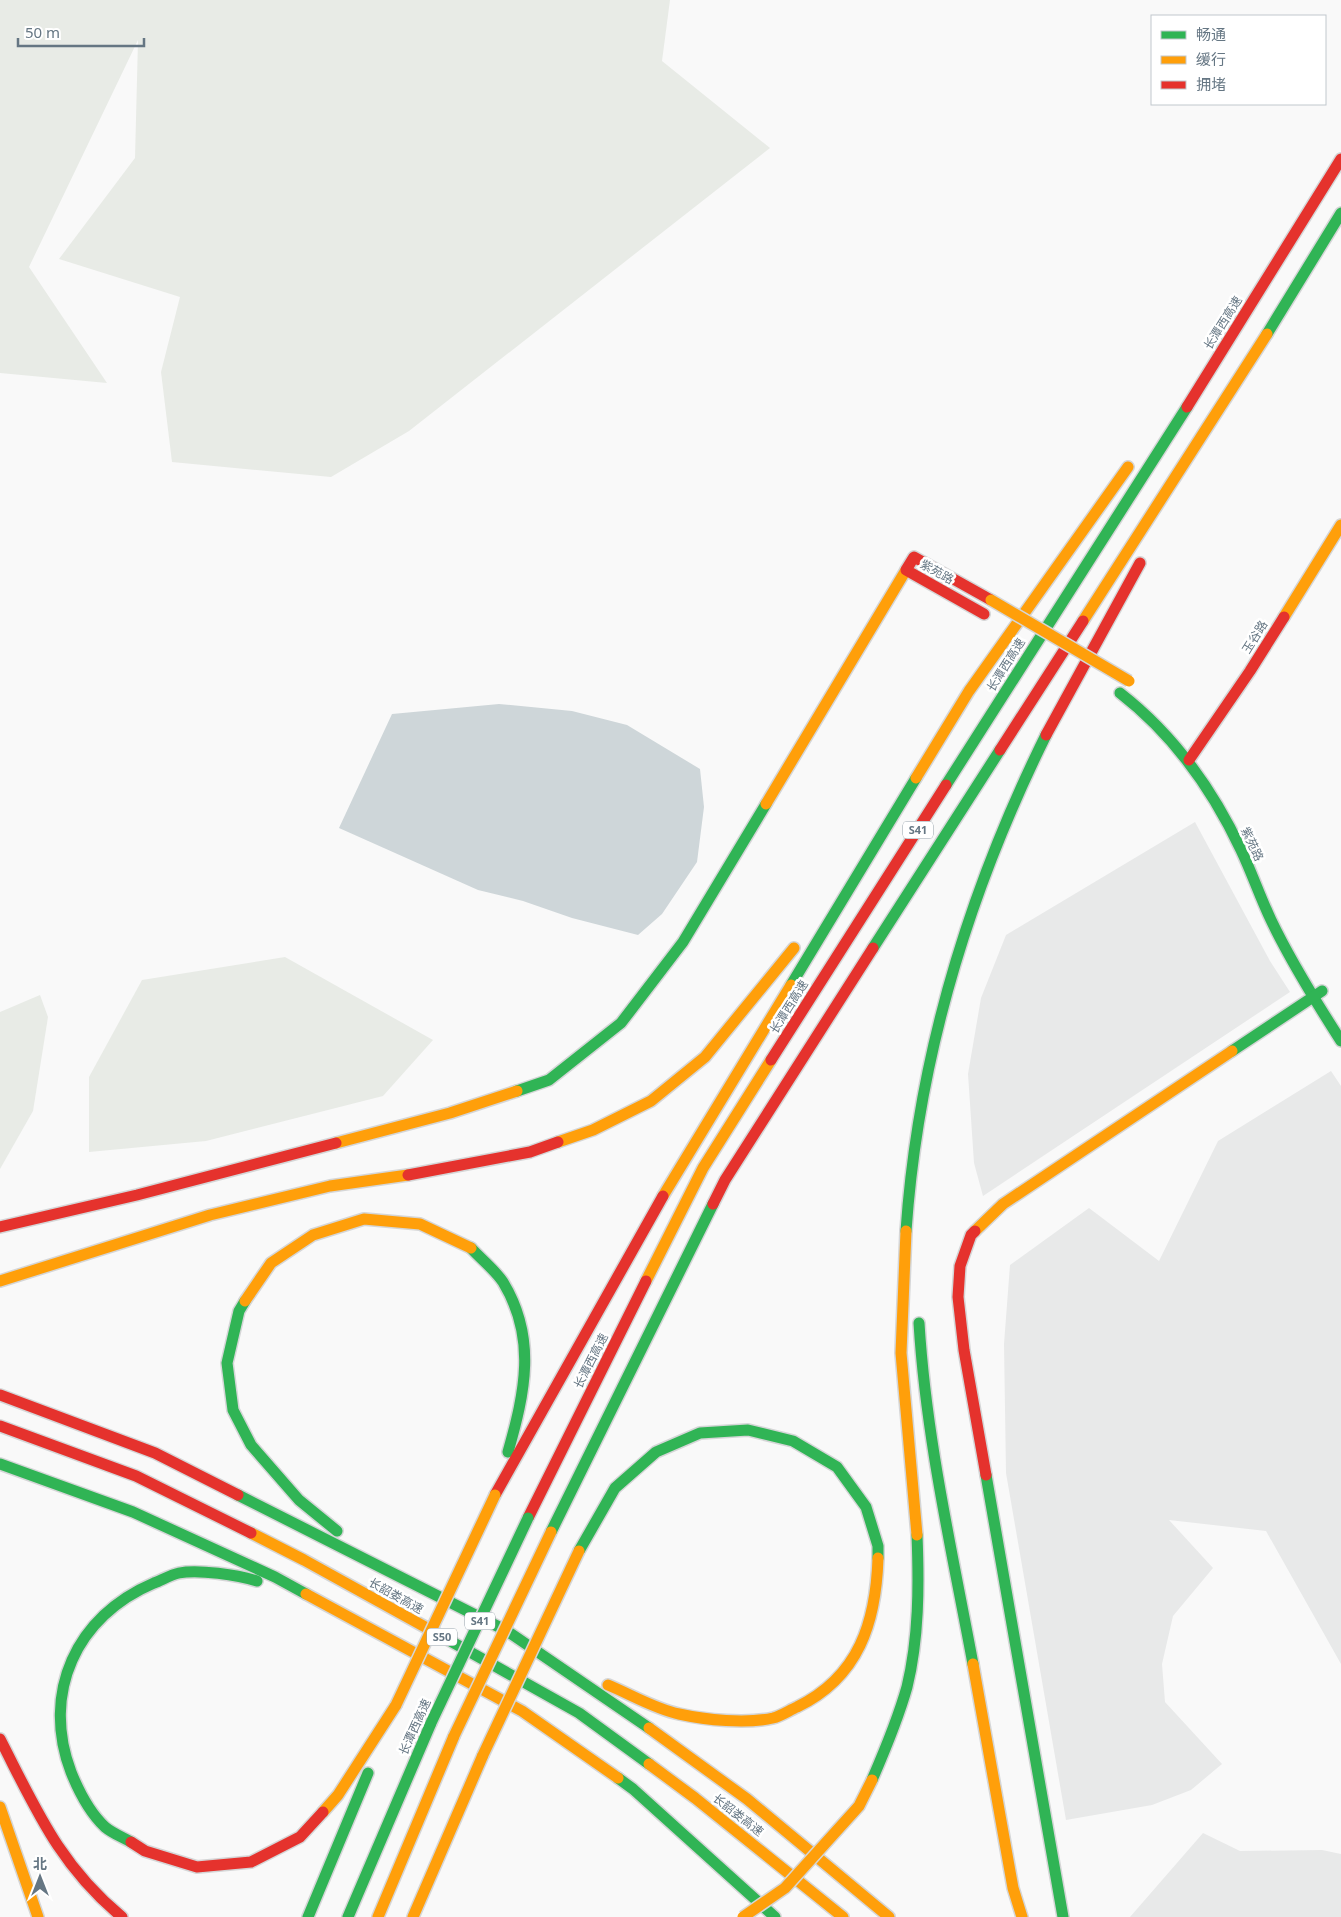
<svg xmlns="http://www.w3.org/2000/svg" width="1341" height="1917" font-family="'Noto Sans','Noto Sans SC',sans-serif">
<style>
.built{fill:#e8e9e9}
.green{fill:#e8ebe6}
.water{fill:#ced6d9}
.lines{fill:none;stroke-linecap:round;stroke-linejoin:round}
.fast-casing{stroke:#d5d6d7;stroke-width:14}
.slow-casing{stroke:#d5d6d7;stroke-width:14}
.jam-casing{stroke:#d5d6d7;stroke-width:14}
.fast{stroke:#30b455;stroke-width:11}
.slow{stroke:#ff9f0a;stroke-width:11}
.jam{stroke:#e5322d;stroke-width:11}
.fast-bridge-casing{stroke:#d5d6d7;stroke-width:14;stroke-linecap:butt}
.slow-bridge-casing{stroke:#d5d6d7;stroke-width:14;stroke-linecap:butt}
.fast-bridge{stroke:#30b455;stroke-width:11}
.slow-bridge{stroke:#ff9f0a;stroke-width:11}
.labels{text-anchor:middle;stroke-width:5;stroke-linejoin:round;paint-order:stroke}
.shield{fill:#fff;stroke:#939fa8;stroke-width:1}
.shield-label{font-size:11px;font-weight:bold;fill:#657683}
.street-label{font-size:12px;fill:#657683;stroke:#fff}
</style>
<rect width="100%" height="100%" fill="#f9f9f9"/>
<g class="built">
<path d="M 1195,822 L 1270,961 L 1290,992 L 983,1196 L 974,1163 L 968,1074 L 981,998 L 1006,935 Z"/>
<path d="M 1331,1071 L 1341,1086 L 1341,1664 L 1266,1531 L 1169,1520 L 1213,1568 L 1173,1616 L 1162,1664 L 1165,1702 L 1222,1764 L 1191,1790 L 1152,1805 L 1066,1820 L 1006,1473 L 1004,1344 L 1010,1265 L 1089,1208 L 1159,1261 L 1218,1141 Z"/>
<path d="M 1203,1833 L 1240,1851 L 1322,1850 L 1341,1854 L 1341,1917 L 1130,1917 Z"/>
</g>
<g class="green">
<path d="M 0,0 L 670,0 L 662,61 L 770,148 L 409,431 L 331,477 L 172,462 L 161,372 L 180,297 L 59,259 L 135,158 L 138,40 L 29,267 L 107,383 L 0,373 Z"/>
<path d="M 285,957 L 433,1040 L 383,1096 L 206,1141 L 89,1152 L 89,1077 L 142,980 Z"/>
<path d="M 40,995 L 48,1017 L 33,1111 L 0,1169 L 0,1012 Z"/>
</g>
<path class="water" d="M 499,704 L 572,711 L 627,725 L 700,769 L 704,807 L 697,862 L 662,914 L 638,935 L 572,918 L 523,901 L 478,890 L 339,828 L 392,714 Z"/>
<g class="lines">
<defs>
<g id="fast">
<path d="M 1267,334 L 1341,213"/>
<path d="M 1120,693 C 1174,735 1212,788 1241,850 C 1252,873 1260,897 1271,920 C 1291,962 1316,1002 1341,1041"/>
<path d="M 946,785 L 1187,407"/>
<path d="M 873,948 L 1000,750"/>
<path d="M 791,985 L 916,778"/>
<path d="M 1232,1051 L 1322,991"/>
<path d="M 517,1091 L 549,1080 L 621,1023 L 683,942 L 766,804"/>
<path d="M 906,1231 C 918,1057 969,891 1046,735"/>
<path d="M 471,1248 C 481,1259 495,1270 503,1282 C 537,1338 525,1392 508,1452"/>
<path d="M 245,1301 L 239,1311 L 227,1363 L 233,1410 L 251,1445 L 299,1500 L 337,1531"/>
<path d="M 919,1323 C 926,1438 952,1551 973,1664"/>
<path d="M 0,1464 L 133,1512 L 275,1577 L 306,1594"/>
<path d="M 986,1475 L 1063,1917"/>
<path d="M 238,1495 L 507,1631 L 649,1728"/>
<path d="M 551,1532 L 713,1204"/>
<path d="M 579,1551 L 615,1488 L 656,1452 L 700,1433 L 748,1430 L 793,1441 L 837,1467 L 866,1507 L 878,1546 L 878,1558"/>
<path d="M 436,1633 L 579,1713 L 649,1764"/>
<path d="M 618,1778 L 633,1789 L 775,1917"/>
<path d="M 872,1780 C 885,1750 898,1719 907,1687 C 919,1638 919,1585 917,1535"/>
<path d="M 131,1842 C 122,1837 112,1833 105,1827 C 89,1812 79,1792 71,1772 C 41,1693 76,1616 154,1583 C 162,1580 170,1575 179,1573 C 198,1569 238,1575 257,1581"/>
<path d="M 308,1917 L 368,1773"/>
<path d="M 348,1917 L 431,1723"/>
</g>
<g id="slow">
<path d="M 1284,617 L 1341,525"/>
<path d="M 1083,621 L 1267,334"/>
<path d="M 916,778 L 969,691 L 1128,467"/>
<path d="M 766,804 L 906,570"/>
<path d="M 558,1142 L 593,1130 L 651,1101 L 705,1057 L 794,948"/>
<path d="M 336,1143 L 450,1113 L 517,1091"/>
<path d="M 663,1196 L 791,985"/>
<path d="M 906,1231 L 901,1353 L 917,1535"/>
<path d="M 975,1231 L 1003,1204 L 1232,1051"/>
<path d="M 0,1281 L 210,1215 L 330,1186 L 408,1175"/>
<path d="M 646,1281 L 703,1168 L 771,1060"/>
<path d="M 245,1301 L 271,1263 L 313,1235 L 364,1219 L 420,1224 L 471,1248"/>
<path d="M 251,1533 L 304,1560 L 436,1633"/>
<path d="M 306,1594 L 522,1711 L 618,1778"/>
<path d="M 973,1664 L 1013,1888 L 1022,1917"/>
<path d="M 608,1685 C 630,1694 655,1709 679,1714 C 706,1720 746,1724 773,1718 C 781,1716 790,1710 797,1707 C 859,1677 876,1622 878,1558"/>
<path d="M 649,1728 L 747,1799 L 889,1917"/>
<path d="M 649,1764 L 695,1798 L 843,1917"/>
<path d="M 0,1807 L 38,1917"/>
<path d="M 323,1812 L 338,1795 L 396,1705"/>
<path d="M 378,1917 L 454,1736"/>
<path d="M 413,1917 L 483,1755"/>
</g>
<g id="jam">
<path d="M 1187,407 L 1341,159"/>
<path d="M 984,614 L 906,570 L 914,557 L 991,600"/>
<path d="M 1046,735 L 1140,563"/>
<path d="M 1000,750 L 1083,621"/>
<path d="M 1189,760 L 1250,671 L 1284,617"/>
<path d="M 771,1060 L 946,785"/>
<path d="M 408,1175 L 530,1152 L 558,1142"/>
<path d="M 713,1204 L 725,1180 L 873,948"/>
<path d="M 0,1227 L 137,1195 L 336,1143"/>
<path d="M 975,1231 L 971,1235 L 960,1266 L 958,1297 L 964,1350 L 986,1475"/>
<path d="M 0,1395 L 155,1453 L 238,1495"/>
<path d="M 0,1426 L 136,1476 L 251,1533"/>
<path d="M 495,1495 L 663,1196"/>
<path d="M 528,1518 L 646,1281"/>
<path d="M 0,1739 C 36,1809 59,1865 122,1917"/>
<path d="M 131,1842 L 145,1851 L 197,1867 L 251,1862 L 300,1837 L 323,1812"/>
</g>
</defs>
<use href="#fast" class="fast-casing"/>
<use href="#slow" class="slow-casing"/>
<use href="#jam" class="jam-casing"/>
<use href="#fast" class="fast"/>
<use href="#slow" class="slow"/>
<use href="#jam" class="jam"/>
<defs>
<path id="fast-bridge" d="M 431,1723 L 528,1518"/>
<g id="slow-bridge">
<path d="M 991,600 L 1129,681"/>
<path d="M 396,1705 L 495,1495"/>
<path d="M 454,1736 L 551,1532"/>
<path d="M 483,1755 L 579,1551"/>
<path d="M 743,1917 L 785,1888 L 859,1806 L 872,1780"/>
</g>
</defs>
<use href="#fast-bridge" class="fast-bridge-casing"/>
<use href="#slow-bridge" class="slow-bridge-casing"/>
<use href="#fast-bridge" class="fast-bridge"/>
<use href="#slow-bridge" class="slow-bridge"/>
</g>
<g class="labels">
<g class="shield">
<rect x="903" y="821.5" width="30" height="17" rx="4"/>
<rect x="465" y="1612.5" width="30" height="17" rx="4"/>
<rect x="427" y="1628.5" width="30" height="17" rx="4"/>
</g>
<g class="shield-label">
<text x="918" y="834">S41</text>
<text x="480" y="1625">S41</text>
<text x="442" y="1641">S50</text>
</g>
<g class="street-label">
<text transform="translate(1223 323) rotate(-58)" y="4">长潭西高速</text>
<text transform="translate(937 572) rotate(29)" y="4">紫苑路</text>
<text transform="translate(1255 637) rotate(-58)" y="4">玉谷路</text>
<text transform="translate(1006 665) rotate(-58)" y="4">长潭西高速</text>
<text transform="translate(1252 844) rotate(65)" y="4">紫苑路</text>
<text transform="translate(789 1007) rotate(-58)" y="4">长潭西高速</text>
<text transform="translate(591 1361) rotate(-63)" y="4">长潭西高速</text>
<text transform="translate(396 1596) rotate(29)" y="4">长韶娄高速</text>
<text transform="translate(415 1727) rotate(-66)" y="4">长潭西高速</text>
<text transform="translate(738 1815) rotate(38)" y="4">长韶娄高速</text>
</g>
</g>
<rect x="1151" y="15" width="175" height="90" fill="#ffffff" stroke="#c1c8cd"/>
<rect x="1161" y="31" width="25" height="8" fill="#30b455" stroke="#c1c8cd"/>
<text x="1196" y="40" font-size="15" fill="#657683">畅通</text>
<rect x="1161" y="56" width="25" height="8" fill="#ff9f0a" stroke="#c1c8cd"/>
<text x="1196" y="65" font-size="15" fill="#657683">缓行</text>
<rect x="1161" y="81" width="25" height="8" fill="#e5322d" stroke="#c1c8cd"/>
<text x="1196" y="90" font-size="15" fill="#657683">拥堵</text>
<g transform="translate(40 1877)" stroke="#ffffff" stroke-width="4" paint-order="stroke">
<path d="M0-4L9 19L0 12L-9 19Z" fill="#657683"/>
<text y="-8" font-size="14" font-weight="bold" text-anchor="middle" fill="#657683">北</text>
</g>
<path d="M18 38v8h126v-8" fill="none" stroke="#657683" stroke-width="2.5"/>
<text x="25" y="38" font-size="15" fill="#657683" stroke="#ffffff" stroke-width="4" paint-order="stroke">50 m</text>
</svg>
